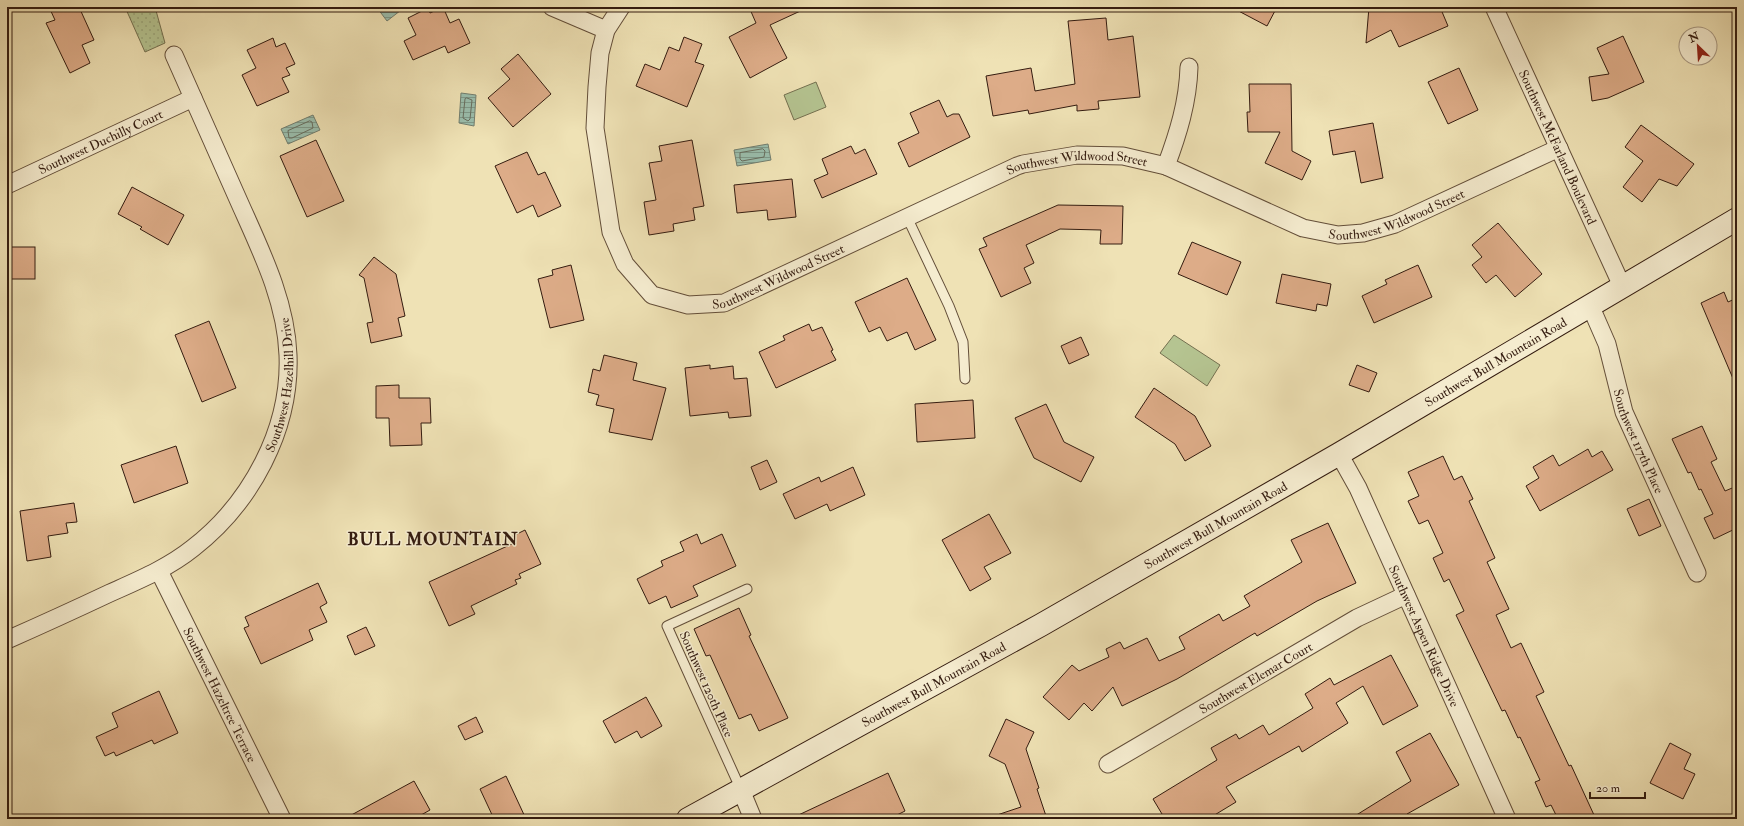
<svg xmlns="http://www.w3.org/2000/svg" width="1744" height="826" font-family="'IM FELL Double Pica',serif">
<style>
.grass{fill:url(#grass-dots);stroke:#747050}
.garden{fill:#b5c491;stroke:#747050}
.water{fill:url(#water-rules);stroke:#717d6e}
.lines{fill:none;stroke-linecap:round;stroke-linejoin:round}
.shore{stroke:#676d5e;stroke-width:1}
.building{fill:#ddac88;stroke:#341c10}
.service-casing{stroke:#634e39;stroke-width:11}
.minor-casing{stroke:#634e39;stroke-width:19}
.secondary-casing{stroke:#341c10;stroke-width:24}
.service{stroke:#f5eccf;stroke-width:9}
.minor{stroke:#f5eccf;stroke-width:17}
.secondary{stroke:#f5eccf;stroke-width:22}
.labels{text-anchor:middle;stroke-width:3;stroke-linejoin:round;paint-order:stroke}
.street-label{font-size:13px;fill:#341c10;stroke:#f5eccf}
.district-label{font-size:17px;font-weight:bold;letter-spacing:1px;fill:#341c10;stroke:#f5eccf}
</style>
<defs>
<pattern id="grass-dots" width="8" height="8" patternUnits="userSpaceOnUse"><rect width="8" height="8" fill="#b5c491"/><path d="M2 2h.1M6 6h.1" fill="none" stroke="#9ca87c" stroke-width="1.8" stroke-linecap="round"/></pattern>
<pattern id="water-rules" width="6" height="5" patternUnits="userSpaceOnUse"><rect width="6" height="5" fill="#9abead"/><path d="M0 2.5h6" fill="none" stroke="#7e9a8b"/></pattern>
</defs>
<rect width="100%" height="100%" fill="#efe2b5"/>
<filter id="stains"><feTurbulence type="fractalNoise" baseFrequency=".005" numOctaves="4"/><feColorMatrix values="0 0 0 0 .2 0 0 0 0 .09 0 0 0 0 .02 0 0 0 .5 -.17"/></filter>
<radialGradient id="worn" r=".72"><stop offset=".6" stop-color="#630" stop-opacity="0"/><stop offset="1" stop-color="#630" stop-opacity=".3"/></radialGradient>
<path class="grass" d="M 125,7 L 155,7 L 165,43 L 145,52 Z"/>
<g class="garden">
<path d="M 816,82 L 826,107 L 794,120 L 784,95 Z"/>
<path d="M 1174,335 L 1220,365 L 1207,386 L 1160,353 Z"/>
</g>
<g class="water">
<path d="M 381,7 L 405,7 L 387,21 L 378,9 Z"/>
<path d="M 461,93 L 476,95 L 474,126 L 459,123 Z"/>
<path d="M 313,115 L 320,130 L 288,144 L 281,129 Z"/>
<path d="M 768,144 L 771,160 L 737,166 L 734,150 Z"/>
</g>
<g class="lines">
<g class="shore">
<path d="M 467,98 L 472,100 L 470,119 L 468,121 L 463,118 L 465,99 Z"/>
<path d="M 310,121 L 312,122 L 313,128 L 292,138 L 289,138 L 288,131 Z"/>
<path d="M 763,149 L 765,151 L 764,157 L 742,161 L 740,159 L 740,153 Z"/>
</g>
</g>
<g class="building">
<path d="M 49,7 L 79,7 L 94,40 L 82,45 L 90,63 L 70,73 L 46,23 L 55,20 Z"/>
<path d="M 443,7 L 450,23 L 459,19 L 470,43 L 448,53 L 445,46 L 413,60 L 404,41 L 416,35 L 408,18 L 428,8 L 430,13 Z"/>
<path d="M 749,7 L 809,7 L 770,25 L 787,58 L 750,78 L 729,37 L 756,23 Z"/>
<path d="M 1231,7 L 1277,7 L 1267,26 Z"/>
<path d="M 1369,7 L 1440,7 L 1448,26 L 1399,47 L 1391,30 L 1366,43 Z"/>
<path d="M 1106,18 L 1108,40 L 1133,36 L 1140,97 L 1098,101 L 1099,109 L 1077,111 L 1077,105 L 1029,114 L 1028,110 L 993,116 L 986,76 L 1031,68 L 1035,91 L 1075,84 L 1068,21 Z"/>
<path d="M 1623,36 L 1644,82 L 1608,98 L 1592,101 L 1589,77 L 1609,74 L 1597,48 Z"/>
<path d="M 684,37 L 702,44 L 695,62 L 704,65 L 687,107 L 636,86 L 645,64 L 660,70 L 669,47 L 679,51 Z"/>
<path d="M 273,38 L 276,47 L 285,43 L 295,64 L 286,68 L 290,75 L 282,78 L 289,92 L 257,106 L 242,75 L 256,68 L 247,50 Z"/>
<path d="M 518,54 L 551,94 L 513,127 L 488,98 L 510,79 L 501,69 Z"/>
<path d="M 1459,68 L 1478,110 L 1448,124 L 1428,82 Z"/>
<path d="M 1249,84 L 1291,84 L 1292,151 L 1311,161 L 1302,180 L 1265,163 L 1280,132 L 1248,132 L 1247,112 L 1250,112 Z"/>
<path d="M 939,100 L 947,117 L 953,114 L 959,114 L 970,137 L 909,167 L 898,143 L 919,133 L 910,113 Z"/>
<path d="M 1373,123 L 1383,178 L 1361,183 L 1355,151 L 1333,155 L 1329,131 Z"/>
<path d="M 1641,125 L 1694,164 L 1677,186 L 1659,179 L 1642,202 L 1623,187 L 1643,161 L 1625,147 Z"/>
<path d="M 316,140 L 344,201 L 307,217 L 280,156 Z"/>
<path d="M 692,140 L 704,206 L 693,208 L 695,220 L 673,224 L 674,231 L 649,235 L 644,202 L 656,200 L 649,163 L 662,161 L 659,146 Z"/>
<path d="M 851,146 L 855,154 L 865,149 L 877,174 L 822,198 L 814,180 L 828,174 L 822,159 Z"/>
<path d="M 527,152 L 538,175 L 545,172 L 561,206 L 538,217 L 533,205 L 517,213 L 495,166 Z"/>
<path d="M 792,179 L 796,217 L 768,220 L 767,210 L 737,213 L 734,185 Z"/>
<path d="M 132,187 L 184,215 L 168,245 L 140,229 L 142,227 L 118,214 Z"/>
<path d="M 1058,205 L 1123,206 L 1122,244 L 1100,244 L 1101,230 L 1060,229 L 1026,245 L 1034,263 L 1024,268 L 1031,283 L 1001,297 L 979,249 L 987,246 L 983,238 Z"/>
<path d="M 1498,223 L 1542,274 L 1515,297 L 1496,275 L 1486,283 L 1472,265 L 1482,257 L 1472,245 Z"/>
<path d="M 1192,242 L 1241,262 L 1227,295 L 1178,274 Z"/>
<rect x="7" y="247" width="28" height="32"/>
<path d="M 374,257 L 396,274 L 405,316 L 398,318 L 402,336 L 371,343 L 367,323 L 373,322 L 364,278 L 359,275 Z"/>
<path d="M 571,265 L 584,320 L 550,328 L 538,279 L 553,275 L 552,270 Z"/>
<path d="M 1418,265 L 1432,297 L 1374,323 L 1362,296 L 1387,284 L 1385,280 Z"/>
<path d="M 1282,274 L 1331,284 L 1327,306 L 1317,304 L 1316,311 L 1276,303 Z"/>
<path d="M 907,278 L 936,340 L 915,350 L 907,332 L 887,341 L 880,327 L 869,332 L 855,302 Z"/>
<path d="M 1724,292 L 1728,302 L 1737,298 L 1737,388 L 1701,303 Z"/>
<path d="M 209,321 L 236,388 L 202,402 L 175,335 Z"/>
<path d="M 809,324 L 812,331 L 822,327 L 833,350 L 831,351 L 836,360 L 776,388 L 759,352 L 785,340 L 783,336 Z"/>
<path d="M 1081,337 L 1089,355 L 1069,364 L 1061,346 Z"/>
<path d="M 604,355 L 637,363 L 633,380 L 666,388 L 652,440 L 609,432 L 614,409 L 596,405 L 599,395 L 588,392 L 593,369 L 600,371 Z"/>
<path d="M 710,365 L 710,369 L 733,366 L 734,379 L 747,378 L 751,416 L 729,418 L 728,412 L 690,416 L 685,368 Z"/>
<path d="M 1357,365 L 1377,373 L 1369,392 L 1349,385 Z"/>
<path d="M 399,385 L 399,398 L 430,398 L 431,423 L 421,423 L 422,445 L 390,446 L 389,418 L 376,418 L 376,386 Z"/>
<path d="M 1154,388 L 1195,416 L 1211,446 L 1185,461 L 1175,444 L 1135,417 Z"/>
<path d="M 973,400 L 975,438 L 917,442 L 915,404 Z"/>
<path d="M 1046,404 L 1064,442 L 1094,457 L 1081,482 L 1034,458 L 1015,418 Z"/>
<path d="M 1702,426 L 1717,459 L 1711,462 L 1725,491 L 1737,486 L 1737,528 L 1714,539 L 1704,518 L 1713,514 L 1701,489 L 1699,490 L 1691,472 L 1688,473 L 1672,439 Z"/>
<path d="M 176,446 L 188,483 L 134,503 L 121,465 Z"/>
<path d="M 1588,449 L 1592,457 L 1602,451 L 1613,470 L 1540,511 L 1526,486 L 1539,478 L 1533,467 L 1553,455 L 1559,466 Z"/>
<path d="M 1443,456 L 1454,480 L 1462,476 L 1473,499 L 1469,501 L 1495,558 L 1487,562 L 1509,609 L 1496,615 L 1511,648 L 1521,643 L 1544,692 L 1536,696 L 1569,766 L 1571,765 L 1594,815 L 1585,819 L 1558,819 L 1551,805 L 1546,807 L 1535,782 L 1540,780 L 1520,737 L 1518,738 L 1505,710 L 1502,711 L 1456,615 L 1464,611 L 1449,579 L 1444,582 L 1433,558 L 1443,553 L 1428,520 L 1419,524 L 1408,501 L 1419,496 L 1408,472 Z"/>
<path d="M 767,460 L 777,482 L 760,490 L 751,467 Z"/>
<path d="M 853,467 L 865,495 L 830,511 L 827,504 L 795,519 L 783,494 L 819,477 L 821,482 Z"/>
<path d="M 1649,499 L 1661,526 L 1639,536 L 1627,509 Z"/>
<path d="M 74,503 L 77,522 L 66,523 L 68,533 L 48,536 L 51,557 L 27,561 L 20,511 Z"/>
<path d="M 989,514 L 1011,553 L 984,567 L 991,579 L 970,591 L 942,540 Z"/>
<path d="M 1328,523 L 1356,583 L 1317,601 L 1257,636 L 1255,633 L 1177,679 L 1122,706 L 1113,687 L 1092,711 L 1084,703 L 1069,720 L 1043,697 L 1072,665 L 1079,671 L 1109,657 L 1106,649 L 1120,642 L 1124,649 L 1147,638 L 1159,661 L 1185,649 L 1179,637 L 1219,614 L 1223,621 L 1250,606 L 1244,596 L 1302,562 L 1291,540 Z"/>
<path d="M 525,530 L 541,564 L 519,574 L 521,578 L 515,580 L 517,584 L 471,606 L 475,614 L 449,626 L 429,582 L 514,543 L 511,537 Z"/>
<path d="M 697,534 L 701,544 L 722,534 L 736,566 L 693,586 L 698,596 L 671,608 L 666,596 L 649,604 L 637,579 L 663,566 L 661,561 L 684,551 L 680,542 Z"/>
<path d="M 318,583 L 327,603 L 320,607 L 327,622 L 309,630 L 313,640 L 261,664 L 244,628 L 249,626 L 245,617 Z"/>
<path d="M 739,608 L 751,635 L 749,636 L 788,718 L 759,731 L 751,714 L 739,719 L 710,655 L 706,656 L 694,629 Z"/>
<path d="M 366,627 L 375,646 L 355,655 L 347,636 Z"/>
<path d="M 1391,655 L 1418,706 L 1383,725 L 1363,686 L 1336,703 L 1348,723 L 1302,752 L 1299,746 L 1226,787 L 1236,802 L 1208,819 L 1165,819 L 1153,799 L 1217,760 L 1211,748 L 1236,734 L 1239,739 L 1263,725 L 1269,735 L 1313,708 L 1305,694 L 1330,678 L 1334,685 Z"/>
<path d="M 159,691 L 178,733 L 154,744 L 152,740 L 116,756 L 114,752 L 105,756 L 96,737 L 118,727 L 112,713 Z"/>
<path d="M 646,697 L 662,726 L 641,738 L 637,731 L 615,743 L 603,721 Z"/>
<path d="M 476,717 L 483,732 L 465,740 L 458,726 Z"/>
<path d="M 1006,719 L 1034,732 L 1026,749 L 1039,788 L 1037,789 L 1047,819 L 995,819 L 994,816 L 1021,807 L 1005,764 L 989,756 Z"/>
<path d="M 1430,733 L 1459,785 L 1407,814 L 1411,819 L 1350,819 L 1411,781 L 1396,752 Z"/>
<path d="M 1670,743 L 1691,754 L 1684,769 L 1695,774 L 1683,799 L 1650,783 Z"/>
<path d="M 888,773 L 905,811 L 889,819 L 790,819 Z"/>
<path d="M 506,776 L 526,819 L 494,819 L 480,789 Z"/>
<path d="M 414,781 L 430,810 L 414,819 L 344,819 Z"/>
</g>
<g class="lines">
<defs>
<g id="service">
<path d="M 907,217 L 949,306 L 963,342 L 965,379"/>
<path d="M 741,790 L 667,626 L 747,589"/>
</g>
<g id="minor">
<path d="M 552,7 L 606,30"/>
<path id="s1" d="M 621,7 L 606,30 L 600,53 L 597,87 L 595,128 L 611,232 L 625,264 L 652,295 L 688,305 L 724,303 L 1017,166 L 1023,164 L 1077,155 L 1123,156 L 1166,166 L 1303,228 L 1338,235 L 1363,233 L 1395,224 L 1559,148"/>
<path id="s2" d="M 1494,7 L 1622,286"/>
<path d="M 1166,166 C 1178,134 1188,102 1189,67"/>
<path id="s3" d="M 7,185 L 193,98"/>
<path id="s4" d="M 1590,305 L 1607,344 L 1624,412 L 1697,573"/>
<path id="s5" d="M 1339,454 L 1358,488 L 1507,819"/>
<path id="s6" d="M 159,571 L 282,819"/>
<path id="s7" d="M 7,640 C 41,625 76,609 110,593 C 139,580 168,568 193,548 C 251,503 291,429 288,355 C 286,299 259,247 237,197 C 216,150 195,102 174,55"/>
<path id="s8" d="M 1108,764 L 1357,618 L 1406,595"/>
<path d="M 741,790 L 753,819"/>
</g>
<g id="secondary">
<path id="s9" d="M 688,819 L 1041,625 L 1339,454 L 1737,219"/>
</g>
</defs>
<use href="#service" class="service-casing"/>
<use href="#minor" class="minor-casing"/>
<use href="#secondary" class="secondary-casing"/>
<use href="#service" class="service"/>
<use href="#minor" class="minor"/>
<use href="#secondary" class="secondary"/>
</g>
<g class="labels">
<g class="street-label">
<text dy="5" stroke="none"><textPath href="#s3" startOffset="103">Southwest Duchilly Court</textPath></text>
<text dy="5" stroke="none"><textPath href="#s2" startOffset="154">Southwest McFarland Boulevard</textPath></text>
<text dy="5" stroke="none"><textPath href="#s1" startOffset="765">Southwest Wildwood Street</textPath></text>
<text dy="5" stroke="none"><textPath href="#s1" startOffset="1104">Southwest Wildwood Street</textPath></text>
<text dy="5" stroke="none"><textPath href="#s1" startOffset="441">Southwest Wildwood Street</textPath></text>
<text dy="5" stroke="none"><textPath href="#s9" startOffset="928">Southwest Bull Mountain Road</textPath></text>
<text dy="5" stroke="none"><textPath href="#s7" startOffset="400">Southwest Hazelhill Drive</textPath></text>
<text dy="5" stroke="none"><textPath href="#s4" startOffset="145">Southwest 117th Place</textPath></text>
<text dy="5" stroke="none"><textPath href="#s9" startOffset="604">Southwest Bull Mountain Road</textPath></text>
<text dy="5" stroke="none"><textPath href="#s5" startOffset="201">Southwest Aspen Ridge Drive</textPath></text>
<text dy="5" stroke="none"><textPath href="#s8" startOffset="171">Southwest Elemar Court</textPath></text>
<text transform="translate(707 684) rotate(66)" y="5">Southwest 120th Place</text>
<text dy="5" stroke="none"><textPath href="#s9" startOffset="280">Southwest Bull Mountain Road</textPath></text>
<text dy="5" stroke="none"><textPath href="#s6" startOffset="138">Southwest Hazeltree Terrace</textPath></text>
</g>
<g class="district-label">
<text x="433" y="545">BULL MOUNTAIN</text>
</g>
</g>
<rect width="1744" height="826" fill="none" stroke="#efe2b5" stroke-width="24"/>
<rect x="8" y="8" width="1728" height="810" fill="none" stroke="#341c10" stroke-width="2"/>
<rect x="12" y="12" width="1720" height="802" fill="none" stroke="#341c10"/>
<g transform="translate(1698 46) rotate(335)"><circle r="19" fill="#f5eccf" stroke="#a89983"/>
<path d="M0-3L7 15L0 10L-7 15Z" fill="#8f2418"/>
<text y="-6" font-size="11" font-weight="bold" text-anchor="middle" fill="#341c10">N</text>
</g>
<path d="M1590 792v6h55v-6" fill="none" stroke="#341c10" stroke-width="2"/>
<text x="1596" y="792" font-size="12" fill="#341c10" stroke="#f5eccf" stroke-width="3" paint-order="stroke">20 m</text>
<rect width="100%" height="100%" filter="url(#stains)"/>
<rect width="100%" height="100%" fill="url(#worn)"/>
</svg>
